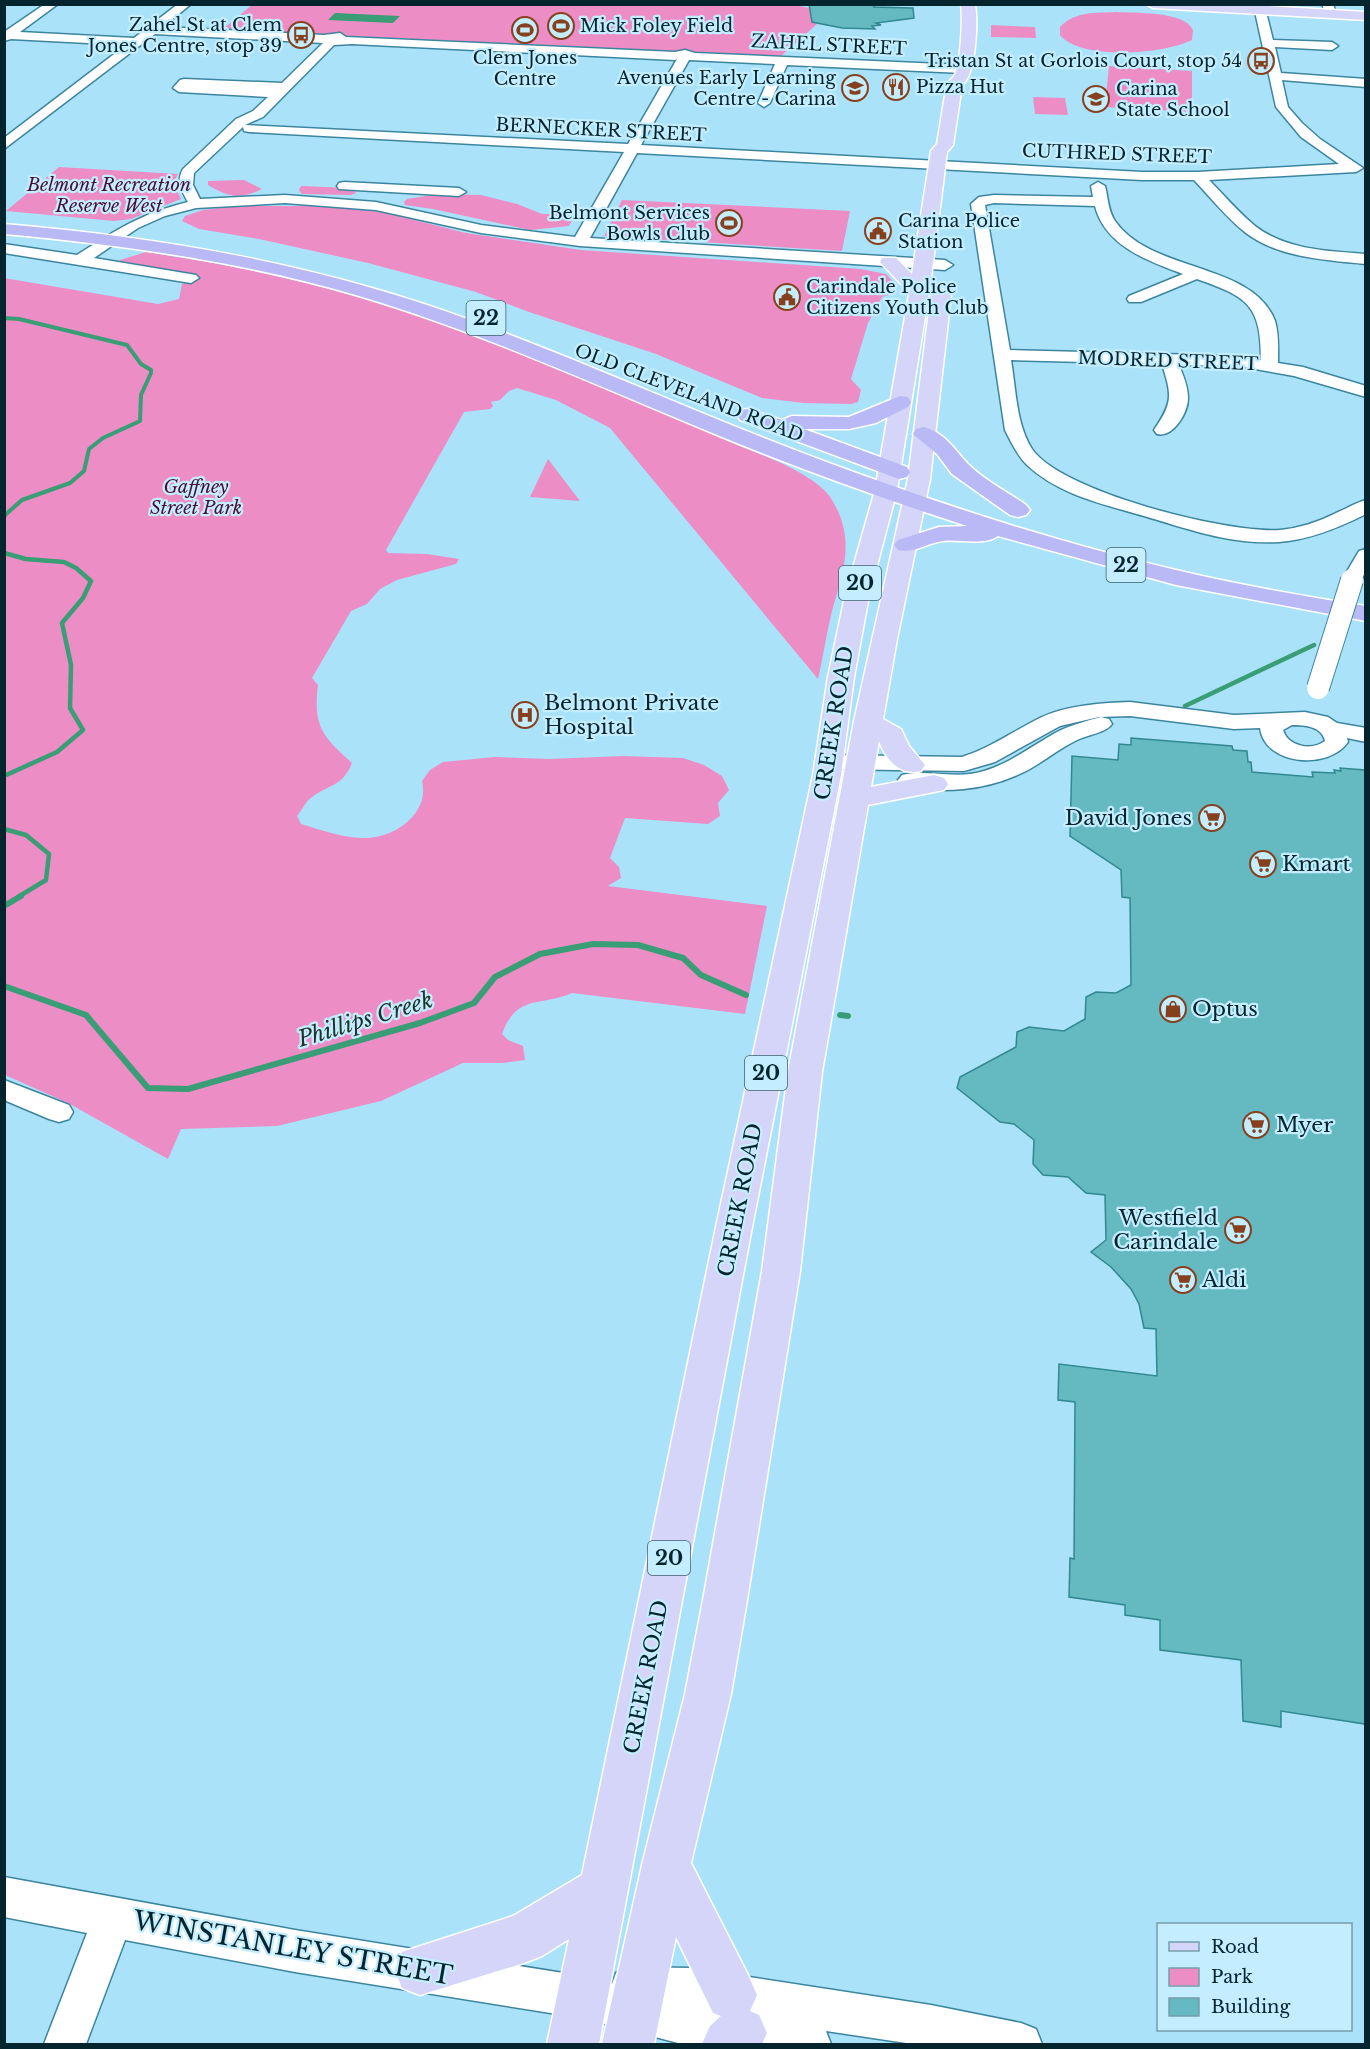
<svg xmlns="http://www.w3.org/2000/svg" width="1370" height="2049" font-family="'Libre Baskerville',serif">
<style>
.green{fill:#ec8dc6}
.water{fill:#399d76}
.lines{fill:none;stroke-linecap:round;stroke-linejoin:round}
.stream-far2{stroke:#399d76;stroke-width:4}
.stream-far1{stroke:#399d76;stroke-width:4.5}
.stream{stroke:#399d76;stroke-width:6}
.building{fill:#65b9c1;stroke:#318890;stroke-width:1.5}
.minor-casing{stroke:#3c859f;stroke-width:3}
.major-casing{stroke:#fff;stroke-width:3}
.highway-casing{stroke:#fff;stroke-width:3}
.minor{fill:#fff;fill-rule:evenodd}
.major{fill:#d4d5f9;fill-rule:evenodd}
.highway{fill:#b8b9f5;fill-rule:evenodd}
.minor-bridge-casing{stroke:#3c859f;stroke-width:24;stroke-linecap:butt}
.minor-bridge{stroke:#fff;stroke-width:22}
.labels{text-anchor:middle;stroke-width:4.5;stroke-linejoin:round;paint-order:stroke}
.far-poi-label{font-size:18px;fill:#04242e;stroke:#c4eeff;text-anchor:start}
.far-street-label{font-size:18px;fill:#04242e;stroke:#c4eeff}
.far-park-label{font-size:18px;font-style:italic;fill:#490d35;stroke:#c4eeff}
.shield{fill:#c4eeff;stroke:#3e616d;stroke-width:1.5}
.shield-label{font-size:20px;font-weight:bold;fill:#04242e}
.poi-label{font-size:21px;fill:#04242e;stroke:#c4eeff;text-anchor:start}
.street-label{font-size:21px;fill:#04242e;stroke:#c4eeff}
.water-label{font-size:22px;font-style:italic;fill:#1d3329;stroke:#c4eeff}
.near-street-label{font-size:26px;fill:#04242e;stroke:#c4eeff}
</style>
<rect width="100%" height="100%" fill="#aae3f9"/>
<g class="green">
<path d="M 253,4 L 788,4 L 810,8 L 810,14 L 817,24 L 781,56 L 222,30 Z"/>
<path d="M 1116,12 C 1133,13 1185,11 1193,30 L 1192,40 C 1165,54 1081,61 1060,35 L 1060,27 C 1075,11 1096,13 1116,12 Z"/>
<path d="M 991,25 L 1035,27 L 1036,38 L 991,37 Z"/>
<path d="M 1109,66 L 1192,71 L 1192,112 L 1105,107 Z"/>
<path d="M 1033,97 L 1065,98 L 1068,115 L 1035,114 Z"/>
<path d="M 59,167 L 178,174 L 173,183 L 181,199 L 131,219 L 114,221 L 6,211 Z"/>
<path d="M 244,180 L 262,189 C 240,200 228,197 208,185 L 208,181 Z"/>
<path d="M 301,186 L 350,188 L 356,193 L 351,195 L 302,194 L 299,190 Z"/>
<path d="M 438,194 L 481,195 L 517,204 L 542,214 L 575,214 L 569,226 L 530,230 L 433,209 L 405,205 L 404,202 L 407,199 Z"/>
<path d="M 622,200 L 850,211 L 842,251 L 604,236 Z"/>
<path d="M 240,206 L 326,206 L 383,212 L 466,233 L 581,250 L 861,269 L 886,274 L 896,285 L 895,293 L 882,297 L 868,323 L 851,379 L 861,390 L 858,402 L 851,404 L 804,403 L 762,398 L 656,354 L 529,312 L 476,292 L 368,263 L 259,239 L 199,229 L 182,221 L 185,216 L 203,210 Z"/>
<path d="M 146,252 C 204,261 262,271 319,286 C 455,322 588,379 716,436 C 747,450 815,471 832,500 C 857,541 842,573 831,615 C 826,636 823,658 818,679 L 610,428 L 556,400 L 517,388 L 509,391 L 500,400 L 491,402 L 493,406 L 490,409 L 464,412 L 386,550 L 388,553 L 427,554 L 459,559 L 456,564 L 397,580 L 380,589 L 367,604 L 351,611 L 312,678 L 318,685 C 313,726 322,736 352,763 C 343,786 330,784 312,797 C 306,801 302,810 297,816 L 301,824 C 321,830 343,838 365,838 C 395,838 430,813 422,781 L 430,770 L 443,762 L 495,757 L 549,759 L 623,756 L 683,758 L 704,765 L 722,776 L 729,790 L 718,803 L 720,816 L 708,824 L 625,818 L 610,858 L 619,867 L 621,878 L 608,886 L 767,906 L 745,1014 L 572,993 C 541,1007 517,993 502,1034 L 508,1040 L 523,1046 L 525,1060 L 503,1063 L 463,1063 L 381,1101 L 277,1126 L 181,1129 L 168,1159 L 68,1103 L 5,1075 L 4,278 L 158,304 L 179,299 L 182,284 L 195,278 L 119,264 L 120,260 Z"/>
<path d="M 548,459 L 580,501 L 530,497 Z"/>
</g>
<path class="water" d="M 335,13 L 400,16 L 393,23 L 328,20 Z"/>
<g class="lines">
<path class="stream-far2" d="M 4,318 L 19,319 L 127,345 L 141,364 L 151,370 L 151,373 L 141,395 L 140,421 L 103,438 L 89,449 L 84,471 L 70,483 L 22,500 L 5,515"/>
<g class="stream-far1">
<path d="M 4,516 L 6,514"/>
<path d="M 4,553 L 26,559 L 64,562 L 76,568 L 91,581 L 83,598 L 62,623 L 71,665 L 70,708 L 83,730 L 57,752 L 4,776"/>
<path d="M 1185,706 L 1314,645"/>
<path d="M 4,829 L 26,835 L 49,854 L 46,880 L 18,897"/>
</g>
<g class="stream">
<path d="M 4,906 L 21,896"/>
<path d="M 4,986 L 86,1015 L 148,1088 L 188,1089 L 420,1023 L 474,1003 L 495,977 L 540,954 L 593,944 L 638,945 L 683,958 L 701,975 L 746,995"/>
<path d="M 840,1015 L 848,1016"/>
</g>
</g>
<g class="building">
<path d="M 809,4 L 876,4 L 874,7 L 913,8 L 914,18 L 876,23 L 881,25 L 872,26 L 875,29 L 842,28 L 812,22 Z"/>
<path d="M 1131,738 L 1232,746 L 1233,750 L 1247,751 L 1248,762 L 1251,762 L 1252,772 L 1313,777 L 1312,772 L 1335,773 L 1334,770 L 1341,771 L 1340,768 L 1365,770 L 1365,1724 L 1281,1711 L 1281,1727 L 1243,1721 L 1241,1660 L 1160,1650 L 1160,1620 L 1125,1615 L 1125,1605 L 1069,1597 L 1070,1558 L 1074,1559 L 1075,1402 L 1058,1400 L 1059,1364 L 1157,1376 L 1156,1329 L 1144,1328 L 1139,1304 L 1131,1289 L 1111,1267 L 1091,1252 L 1106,1240 L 1105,1195 L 1086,1193 L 1068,1177 L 1043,1175 L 1033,1164 L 1034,1140 L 1014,1124 L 1000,1122 L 957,1088 L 960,1077 L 1016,1047 L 1017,1032 L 1029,1027 L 1064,1031 L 1085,1019 L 1086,997 L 1096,992 L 1116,993 L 1131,985 L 1130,898 L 1122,897 L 1121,870 L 1070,836 L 1072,756 L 1118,760 L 1119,744 L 1131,745 Z"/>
</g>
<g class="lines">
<defs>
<g id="minor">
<path d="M 45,4 L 58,4 L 20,32 L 134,38 L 178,4 L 191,4 L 163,27 L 324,35 L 340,33 L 346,37 L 675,52 L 685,50 L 695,53 L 963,65 L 969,69 L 963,73 L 787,65 L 770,103 L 764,107 L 758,103 L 775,64 L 689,60 L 641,145 L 1142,172 L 1198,172 L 1339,164 L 1301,137 L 1276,107 L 1254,7 L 1256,5 L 1264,4 L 1273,40 L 1332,42 L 1338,46 L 1332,50 L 1275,47 L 1281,73 L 1366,79 L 1366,87 L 1282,80 L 1288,107 L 1302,123 L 1320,139 L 1363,168 L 1356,172 L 1209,180 C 1224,195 1238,212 1255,226 C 1286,250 1328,251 1366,254 L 1366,264 C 1326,260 1279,258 1246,233 C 1227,218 1211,198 1194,180 L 1142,180 L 637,153 L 590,238 L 945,260 L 953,265 L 945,270 L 580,246 L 481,233 L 376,210 L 285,203 L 196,208 L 165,216 L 138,228 L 94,258 L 196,275 L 199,278 L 191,283 L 4,253 L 4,244 L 77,255 C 118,229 140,214 188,202 C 181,190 176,181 183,169 L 236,119 L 253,111 L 268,97 L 179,92 L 173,88 L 180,80 L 184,79 L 282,83 L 323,43 L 155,34 L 4,149 L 4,138 L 126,45 L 11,39 L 4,41 L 4,32 ZM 352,44 L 675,60 L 677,59 L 628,144 L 245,125 L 263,117 L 334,45 ZM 243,127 L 244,131 L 249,132 L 624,152 L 575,237 L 481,225 L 376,202 L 285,195 L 200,199 L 193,185 L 194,173 Z"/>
<path d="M 1322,4 L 1333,4 L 1335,10 L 1333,12 L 1325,12 Z"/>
<path d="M 344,182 L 459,188 L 466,192 L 459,196 L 339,189 L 337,186 L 339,183 Z"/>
<path d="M 1098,182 L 1105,186 C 1108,197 1108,211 1115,221 C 1151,273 1253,262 1275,321 C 1279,334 1278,349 1278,363 L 1303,367 L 1366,386 L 1366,397 L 1294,376 L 1238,366 L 1179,365 C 1183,375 1188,386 1188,398 C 1188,413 1173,438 1157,434 L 1154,430 C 1173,402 1172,396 1162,364 L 1011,360 C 1016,389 1016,424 1032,449 C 1061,492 1229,534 1280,530 C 1300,528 1318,522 1336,513 C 1346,509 1355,503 1366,500 L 1366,514 C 1338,528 1309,540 1279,542 C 1232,545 1188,529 1144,516 C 1103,504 1059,495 1027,465 C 1017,455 1011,442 1005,430 L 971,204 L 979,197 L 994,195 L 1093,197 L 1091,186 ZM 994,203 L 1095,206 C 1105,246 1148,261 1183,274 L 1129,296 L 1127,299 L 1129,302 L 1141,302 L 1197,279 C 1248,297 1261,305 1261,360 L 1238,356 L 1010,350 L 985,205 Z"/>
<path d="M 1366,549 C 1366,563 1367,573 1359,584 L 1345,584 L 1342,580 L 1359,551 Z"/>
<path d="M 1130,702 L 1234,715 L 1305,712 L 1328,717 L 1337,723 L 1366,728 L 1366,742 L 1347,738 L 1348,742 C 1329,770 1265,766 1260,728 L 1234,729 L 1130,716 L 1099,717 L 1060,726 L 995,762 L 964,771 L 830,769 L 822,767 L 819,762 L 822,757 L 830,755 L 962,757 C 991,748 1015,730 1042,717 C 1068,705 1102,703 1130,702 ZM 1292,725 C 1304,725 1322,726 1325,741 C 1312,751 1288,747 1283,730 Z"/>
<path d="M 1101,717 L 1109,719 L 1112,724 C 1106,733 1086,735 1075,741 C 1057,750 1042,763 1024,772 C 987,790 942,795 902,785 L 898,780 L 902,775 C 927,769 956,780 984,771 C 1011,763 1033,745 1057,732 C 1071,725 1086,721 1101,717 Z"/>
<path d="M 4,1080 L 69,1105 L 73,1112 L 69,1119 L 59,1122 L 49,1119 L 4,1100 Z"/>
<path d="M 4,1877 L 295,1930 L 582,1976 L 612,1984 L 616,1973 L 631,1967 L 690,1968 L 931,2005 L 1021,2023 L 1036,2029 L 1042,2044 L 913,2044 L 826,2031 L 831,2044 L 682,2044 L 582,2018 L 295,1972 L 125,1940 L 86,2044 L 44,2044 L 87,1933 L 4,1917 Z"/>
</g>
<g id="major">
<path d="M 961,4 L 975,4 C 978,21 976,75 962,85 L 953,145 L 947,152 L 930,286 L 897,490 L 869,596 L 854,677 L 841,775 L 752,1227 L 599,2044 L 547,2044 L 569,1939 L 542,1956 L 524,1963 L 420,1995 L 402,1988 L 395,1970 L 402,1952 L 513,1916 L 582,1875 L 716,1227 L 813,775 L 828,677 L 845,596 L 875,490 L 910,288 L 901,284 L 880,262 L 882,258 L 896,258 L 912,274 L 931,151 L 937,144 L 947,83 C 949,81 952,79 954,76 C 961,64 963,19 961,4 Z"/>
<path d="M 1146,4 L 1235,4 L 1366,12 L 1366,20 L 1153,8 Z"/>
<path d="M 941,289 L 948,291 L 951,295 L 930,479 L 897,639 L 883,719 L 901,729 L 909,746 L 925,765 L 921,771 C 900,776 886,760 879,741 L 871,787 L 934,775 L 944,778 L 948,784 L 944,790 L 868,805 L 822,1072 L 800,1271 L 747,1600 L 731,1694 L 691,1863 L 749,1977 L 757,1995 L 750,2011 L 759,2015 L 767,2033 L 762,2044 L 702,2044 L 710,2026 L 721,2016 L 713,2013 L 676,1937 L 654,2044 L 602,2044 L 642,1865 L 685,1694 L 703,1600 L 762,1271 L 788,1072 L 854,721 L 908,479 L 931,295 L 934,291 Z"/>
</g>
<g id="highway">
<path d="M 4,224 C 147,236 288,259 424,304 C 562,350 693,413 829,463 C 943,505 1058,543 1176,570 C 1239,585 1302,596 1366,606 L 1366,621 L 1176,585 L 998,536 C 984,546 959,539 943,541 C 927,543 914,554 898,550 L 894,545 L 898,540 L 939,527 L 967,526 C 881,498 794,467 710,432 C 594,384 480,332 359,296 C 244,262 125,245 4,234 Z"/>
<path d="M 900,396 L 908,397 L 911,402 L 908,407 L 876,423 L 849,429 L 804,429 L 907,467 L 910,472 L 907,477 L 899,479 L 740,420 L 737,415 L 740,410 L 748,409 L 782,420 L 792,416 L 849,417 Z"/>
<path d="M 924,427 C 945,433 954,449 967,463 C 983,480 1008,492 1026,505 L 1030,510 L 1026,515 L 1018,517 L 1010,515 L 952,474 L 937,454 L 913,434 L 916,429 Z"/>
</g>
</defs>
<use href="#minor" class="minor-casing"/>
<use href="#major" class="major-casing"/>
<use href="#highway" class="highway-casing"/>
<use href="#minor" class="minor"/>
<use href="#major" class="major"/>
<use href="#highway" class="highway"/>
<defs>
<path id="minor-bridge" d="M 1318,688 L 1352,580"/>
</defs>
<use href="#minor-bridge" class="minor-bridge-casing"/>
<use href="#minor-bridge" class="minor-bridge"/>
</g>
<defs>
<symbol id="stadium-ring" viewBox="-11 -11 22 22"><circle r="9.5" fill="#c4eeff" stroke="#87401e" stroke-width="1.5"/><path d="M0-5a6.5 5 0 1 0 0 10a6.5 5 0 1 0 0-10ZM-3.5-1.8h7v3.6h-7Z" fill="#87401e"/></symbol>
<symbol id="bus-ring" viewBox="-11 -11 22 22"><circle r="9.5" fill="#c4eeff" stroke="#87401e" stroke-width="1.5"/><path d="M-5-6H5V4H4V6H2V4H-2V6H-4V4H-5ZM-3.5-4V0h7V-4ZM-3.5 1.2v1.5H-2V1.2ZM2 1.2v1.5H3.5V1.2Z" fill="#87401e"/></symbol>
<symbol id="restaurant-ring" viewBox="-11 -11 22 22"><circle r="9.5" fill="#c4eeff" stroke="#87401e" stroke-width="1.5"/><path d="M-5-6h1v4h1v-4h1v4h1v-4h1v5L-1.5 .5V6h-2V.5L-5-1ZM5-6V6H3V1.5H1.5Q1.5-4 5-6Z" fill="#87401e"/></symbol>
<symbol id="school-ring" viewBox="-11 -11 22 22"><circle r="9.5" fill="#c4eeff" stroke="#87401e" stroke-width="1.5"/><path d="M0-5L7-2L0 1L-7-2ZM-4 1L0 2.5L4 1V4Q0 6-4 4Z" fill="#87401e"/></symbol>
<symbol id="civic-ring" viewBox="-11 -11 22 22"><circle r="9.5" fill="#c4eeff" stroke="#87401e" stroke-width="1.5"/><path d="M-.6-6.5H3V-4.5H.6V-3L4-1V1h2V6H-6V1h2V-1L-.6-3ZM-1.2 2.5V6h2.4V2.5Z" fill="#87401e"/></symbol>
<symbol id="hospital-ring" viewBox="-11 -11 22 22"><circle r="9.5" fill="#c4eeff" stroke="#87401e" stroke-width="1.5"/><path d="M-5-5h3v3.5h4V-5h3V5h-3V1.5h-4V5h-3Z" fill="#87401e"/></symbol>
<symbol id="supermarket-ring" viewBox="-11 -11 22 22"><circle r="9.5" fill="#c4eeff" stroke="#87401e" stroke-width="1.5"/><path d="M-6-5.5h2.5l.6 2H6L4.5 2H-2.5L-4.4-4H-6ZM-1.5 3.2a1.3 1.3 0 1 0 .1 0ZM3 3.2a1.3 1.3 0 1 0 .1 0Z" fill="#87401e"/></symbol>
<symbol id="shop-ring" viewBox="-11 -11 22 22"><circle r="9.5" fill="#c4eeff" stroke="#87401e" stroke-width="1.5"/><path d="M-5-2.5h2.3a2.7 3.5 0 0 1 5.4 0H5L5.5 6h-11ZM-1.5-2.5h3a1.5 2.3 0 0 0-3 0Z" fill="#87401e"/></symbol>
</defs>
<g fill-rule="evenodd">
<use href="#stadium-ring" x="546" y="11" width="30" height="30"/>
<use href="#stadium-ring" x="510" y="15" width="30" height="30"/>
<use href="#bus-ring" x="286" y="20" width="30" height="30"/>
<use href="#bus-ring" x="1246" y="46" width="30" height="30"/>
<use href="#restaurant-ring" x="881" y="72" width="30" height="30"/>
<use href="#school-ring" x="840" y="73" width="30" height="30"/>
<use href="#school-ring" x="1081" y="84" width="30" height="30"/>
<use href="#stadium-ring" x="714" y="208" width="30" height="30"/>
<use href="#civic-ring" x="863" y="216" width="30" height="30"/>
<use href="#civic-ring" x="772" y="282" width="30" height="30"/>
<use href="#hospital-ring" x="510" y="700" width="30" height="30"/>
<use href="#supermarket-ring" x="1197" y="803" width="30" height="30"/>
<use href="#supermarket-ring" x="1248" y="849" width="30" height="30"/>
<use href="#shop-ring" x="1158" y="994" width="30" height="30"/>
<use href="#supermarket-ring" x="1241" y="1110" width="30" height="30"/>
<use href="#supermarket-ring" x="1223" y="1215" width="30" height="30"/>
<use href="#supermarket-ring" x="1168" y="1265" width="30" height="30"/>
</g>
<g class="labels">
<g class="far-poi-label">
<text x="282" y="31" text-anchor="end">Zahel St at Clem<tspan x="282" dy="21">Jones Centre, stop 39</tspan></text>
<text x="580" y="32">Mick Foley Field</text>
<text x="525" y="64" text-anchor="middle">Clem Jones<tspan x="525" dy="21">Centre</tspan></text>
<text x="1242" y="67" text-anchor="end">Tristan St at Gorlois Court, stop 54</text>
<text x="836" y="84" text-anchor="end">Avenues Early Learning<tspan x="836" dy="21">Centre - Carina</tspan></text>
<text x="916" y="93">Pizza Hut</text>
<text x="1116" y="95">Carina<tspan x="1116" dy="21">State School</tspan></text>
<text x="710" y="219" text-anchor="end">Belmont Services<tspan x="710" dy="21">Bowls Club</tspan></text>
<text x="898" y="227">Carina Police<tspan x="898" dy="21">Station</tspan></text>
<text x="806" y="293">Carindale Police<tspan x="806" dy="21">Citizens Youth Club</tspan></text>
</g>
<g class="far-street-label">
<text transform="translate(829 45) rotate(3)" y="6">ZAHEL STREET</text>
<text transform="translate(601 130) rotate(3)" y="6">BERNECKER STREET</text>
<text transform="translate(1117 154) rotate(2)" y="6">CUTHRED STREET</text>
<text transform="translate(1168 361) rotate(2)" y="6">MODRED STREET</text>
<text transform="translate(689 393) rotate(21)" y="6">OLD CLEVELAND ROAD</text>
</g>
<g class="far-park-label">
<text x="109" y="191">Belmont Recreation<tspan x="109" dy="21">Reserve West</tspan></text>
<text x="196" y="493">Gaffney<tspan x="196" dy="21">Street Park</tspan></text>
</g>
<g class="shield">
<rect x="466.5" y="301" width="39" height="34" rx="4.5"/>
<rect x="1106.5" y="548" width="39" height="34" rx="4.5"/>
<rect x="839" y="566" width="42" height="34" rx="4.5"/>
<rect x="745" y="1056" width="42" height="34" rx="4.5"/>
<rect x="648" y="1541" width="42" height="34" rx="4.5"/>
</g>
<g class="shield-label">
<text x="486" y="325">22</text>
<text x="1126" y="572">22</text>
<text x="860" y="590">20</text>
<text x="766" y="1080">20</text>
<text x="669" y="1565">20</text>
</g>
<g class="poi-label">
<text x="544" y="710">Belmont Private<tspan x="544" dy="24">Hospital</tspan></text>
<text x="1192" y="825" text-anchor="end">David Jones</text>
<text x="1282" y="871">Kmart</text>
<text x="1192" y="1016">Optus</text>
<text x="1276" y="1132">Myer</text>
<text x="1218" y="1225" text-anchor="end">Westfield<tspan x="1218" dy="24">Carindale</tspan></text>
<text x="1202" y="1287">Aldi</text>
</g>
<g class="street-label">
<text transform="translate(834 723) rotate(-81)" y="7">CREEK ROAD</text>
<text transform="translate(740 1200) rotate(-79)" y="7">CREEK ROAD</text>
<text transform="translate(646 1677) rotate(-79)" y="7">CREEK ROAD</text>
</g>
<g class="water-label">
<text transform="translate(365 1019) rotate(-17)" y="8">Phillips Creek</text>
</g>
<g class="near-street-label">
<text transform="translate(293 1948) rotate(10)" y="9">WINSTANLEY STREET</text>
</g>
</g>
<rect width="1370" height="2049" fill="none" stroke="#04242e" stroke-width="12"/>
<rect x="1157" y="1923" width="195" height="108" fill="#c4eeff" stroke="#779dab" stroke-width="1.5"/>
<rect x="1169" y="1942" width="30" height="9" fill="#d4d5f9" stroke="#779dab" stroke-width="1.5"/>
<text x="1211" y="1953" font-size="18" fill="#04242e">Road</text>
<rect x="1169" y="1968" width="30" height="18" fill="#ec8dc6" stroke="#779dab" stroke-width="1.5"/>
<text x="1211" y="1983" font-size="18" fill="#04242e">Park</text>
<rect x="1169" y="1998" width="30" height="18" fill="#65b9c1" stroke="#779dab" stroke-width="1.5"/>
<text x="1211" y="2013" font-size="18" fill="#04242e">Building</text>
</svg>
